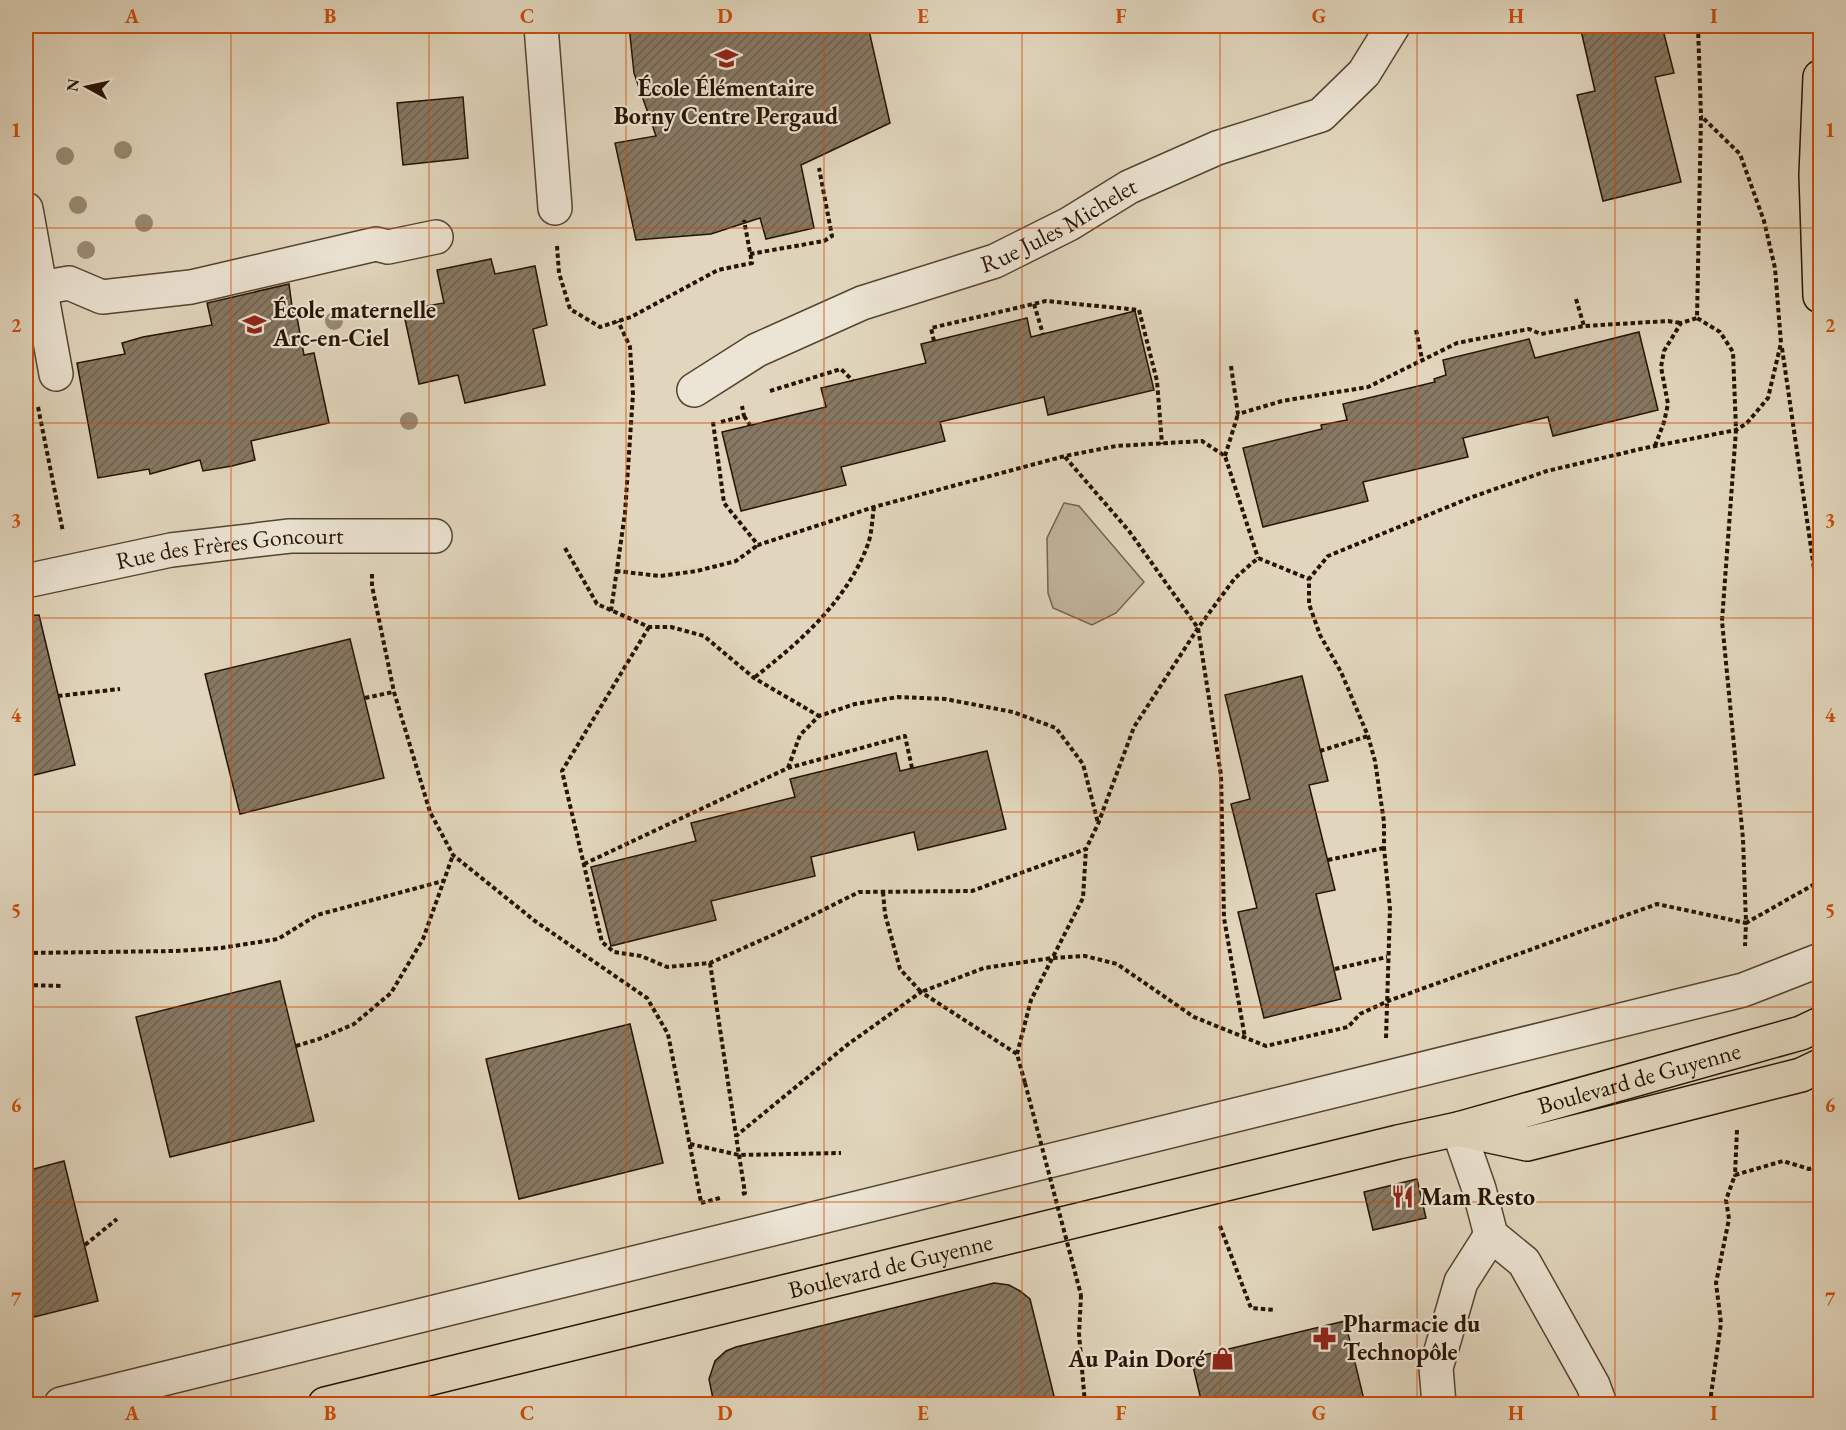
<svg xmlns="http://www.w3.org/2000/svg" width="1846" height="1430" font-family="'EB Garamond',serif">
<style>
.green{fill:#c1b59d;stroke:#74644f;stroke-width:1.5}
.building{fill:url(#building-hatch);stroke:#261301;stroke-width:1.5}
.lines{fill:none;stroke-linecap:round;stroke-linejoin:round}
.minor-casing{stroke:#554430;stroke-width:36}
.major-casing{stroke:#261301;stroke-width:36}
.path{stroke:#261301;stroke-width:4;stroke-dasharray:4.5 3;stroke-linecap:butt}
.minor{stroke:#ece4d4;stroke-width:33}
.major{stroke:#e1d6bd;stroke-width:33}
.path-bridge{stroke:#261301;stroke-width:4;stroke-dasharray:4.5 3;stroke-linecap:butt}
.tree{fill:#988a74}
.grid{fill:none;stroke:#cb4e0a;stroke-width:1.5;stroke-opacity:0.55}
.labels{text-anchor:middle;stroke-width:4.5;stroke-linejoin:round;paint-order:stroke}
.poi-label{font-size:24px;font-weight:bold;fill:#261301;stroke:#ece4d4;text-anchor:start}
.street-label{font-size:24px;fill:#261301;stroke:#ece4d4}
.neatline{fill:none;stroke:#cb4e0a;stroke-width:2}
.grid-label{font-size:20px;text-anchor:middle;font-weight:bold;fill:#cb4e0a}
</style>
<defs>
<pattern id="building-hatch" width="6" height="6" patternUnits="userSpaceOnUse" patternTransform="scale(1.5)"><rect width="6" height="6" fill="#877863"/><path d="M-1 1l2-2M0 6l6-6M5 7l2-2" fill="none" stroke="#6e614f"/></pattern>
</defs>
<rect width="100%" height="100%" fill="#e1d6bd"/>
<filter id="stains"><feTurbulence type="fractalNoise" baseFrequency=".00333" numOctaves="4"/><feColorMatrix values="0 0 0 0 .2 0 0 0 0 .09 0 0 0 0 .02 0 0 0 .5 -.17"/></filter>
<radialGradient id="worn" r=".72"><stop offset=".6" stop-color="#630" stop-opacity="0"/><stop offset="1" stop-color="#630" stop-opacity=".3"/></radialGradient>
<path class="green" d="M 1064,503 L 1079,506 L 1144,582 L 1116,613 L 1092,625 L 1053,608 L 1048,593 L 1047,538 Z"/>
<g class="building">
<path d="M 629,26 L 747,26 L 748,32 L 793,29 L 807,26 L 868,26 L 890,123 L 801,165 L 814,228 L 766,239 L 760,218 L 711,234 L 636,240 L 615,143 L 656,136 L 634,73 Z"/>
<path d="M 1580,26 L 1662,26 L 1674,73 L 1655,77 L 1681,182 L 1603,201 L 1577,95 L 1595,91 Z"/>
<path d="M 463,97 L 468,158 L 403,165 L 397,103 Z"/>
<path d="M 491,259 L 495,274 L 535,266 L 547,325 L 533,329 L 545,385 L 465,403 L 458,375 L 419,384 L 403,310 L 444,303 L 437,270 Z"/>
<path d="M 289,284 L 293,314 L 296,312 L 304,355 L 314,353 L 329,423 L 251,441 L 255,460 L 232,466 L 203,471 L 200,460 L 150,474 L 149,469 L 98,478 L 77,363 L 125,354 L 122,343 L 143,337 L 212,325 L 207,303 Z"/>
<path d="M 1135,311 L 1154,390 L 1048,415 L 1044,397 L 940,422 L 945,441 L 841,467 L 846,485 L 741,511 L 722,432 L 826,407 L 821,388 L 926,363 L 921,344 L 1027,318 L 1031,337 Z"/>
<path d="M 1639,332 L 1658,410 L 1553,436 L 1548,417 L 1463,438 L 1468,457 L 1363,482 L 1368,501 L 1263,527 L 1243,448 L 1322,429 L 1321,425 L 1347,420 L 1343,404 L 1435,382 L 1434,379 L 1446,375 L 1443,360 L 1529,339 L 1535,358 Z"/>
<path d="M 39,615 L 75,765 L 26,777 L 26,616 Z"/>
<path d="M 350,639 L 384,778 L 240,814 L 205,674 Z"/>
<path d="M 1302,676 L 1328,781 L 1309,785 L 1335,890 L 1316,894 L 1341,999 L 1264,1018 L 1238,912 L 1257,908 L 1231,804 L 1250,799 L 1225,695 Z"/>
<path d="M 987,751 L 1006,829 L 918,850 L 914,832 L 811,857 L 815,876 L 711,901 L 716,920 L 611,946 L 591,867 L 696,841 L 691,823 L 795,797 L 790,779 L 896,753 L 900,771 Z"/>
<path d="M 280,981 L 314,1121 L 170,1157 L 136,1017 Z"/>
<path d="M 630,1024 L 663,1163 L 519,1199 L 486,1059 Z"/>
<path d="M 64,1161 L 98,1301 L 26,1319 L 26,1171 Z"/>
<path d="M 1417,1179 L 1426,1218 L 1373,1230 L 1364,1192 Z"/>
<path d="M 994,1283 L 1009,1285 L 1020,1291 L 1030,1299 L 1056,1404 L 714,1404 L 709,1379 L 715,1361 L 726,1351 L 736,1347 Z"/>
<path d="M 1345,1321 L 1365,1404 L 1202,1404 L 1191,1358 Z"/>
</g>
<g class="lines">
<defs>
<g id="minor">
<path d="M 541,26 L 555,208"/>
<path d="M 26,209 L 56,374"/>
<path d="M 40,288 L 69,283 L 102,297 L 191,287 L 376,244 L 388,247 L 436,237"/>
<path id="s1" d="M 694,390 L 757,350 L 862,303 L 995,261 L 1069,224 L 1129,187 L 1217,148 L 1321,115 L 1364,73 L 1393,26"/>
<path id="s2" d="M 26,581 L 171,550 L 290,536 L 435,536"/>
<path d="M 1458,1129 L 1479,1189 L 1491,1235 L 1524,1262 L 1593,1385 L 1600,1404"/>
<path d="M 61,1404 L 1743,990 L 1820,960"/>
<path d="M 1439,1404 L 1436,1368 L 1461,1282 L 1491,1235"/>
</g>
<g id="major">
<path d="M 1820,77 L 1816,175 L 1820,296"/>
<path d="M 1462,1130 L 1527,1144 L 1801,1075 L 1820,1066"/>
<path id="s3" d="M 325,1404 L 1398,1142 L 1458,1129 L 1801,1033 L 1820,1024"/>
</g>
</defs>
<use href="#minor" class="minor-casing"/>
<use href="#major" class="major-casing"/>
<g class="path">
<path d="M 1698,26 L 1701,116 L 1697,318 L 1720,332 L 1733,352 L 1736,430 L 1722,621 L 1743,839 L 1746,923 L 1820,881"/>
<path d="M 557,246 L 559,273 L 570,309 L 600,327 L 631,317 L 718,270 L 752,263 L 744,220"/>
<path d="M 750,254 L 824,241 L 832,236 L 819,168"/>
<path d="M 1576,299 L 1584,326"/>
<path d="M 1034,304 L 1043,334"/>
<path d="M 1416,330 L 1422,359"/>
<path d="M 934,341 L 931,328 L 1046,301 L 1139,310 L 1157,381 L 1162,444"/>
<path d="M 1782,348 L 1817,589 L 1820,648"/>
<path d="M 1231,366 L 1238,414 L 1282,401 L 1368,387 L 1457,343 L 1529,329 L 1541,334 L 1584,326 L 1668,321 L 1681,323"/>
<path d="M 770,391 L 841,369 L 853,381"/>
<path d="M 38,407 L 63,532"/>
<path d="M 744,416 L 750,425"/>
<path d="M 713,422 L 724,503 L 758,545 L 874,507 L 1065,456 L 1116,446 L 1202,441 L 1225,456 L 1258,558"/>
<path d="M 721,422 L 744,416 L 742,406"/>
<path d="M 1655,446 L 1664,422 L 1668,404 L 1661,367 L 1664,351 L 1681,323 L 1697,318"/>
<path d="M 1225,456 L 1238,414"/>
<path d="M 1065,457 L 1129,531 L 1198,628 L 1221,775 L 1224,918 L 1245,1038"/>
<path d="M 565,548 L 597,604 L 649,627 L 671,627 L 704,636 L 754,678 L 819,716"/>
<path d="M 616,571 L 660,576 L 697,571 L 736,561 L 758,545"/>
<path d="M 372,574 L 372,586 L 394,692 L 430,812 L 453,855 L 535,921 L 647,998 L 668,1034 L 701,1202"/>
<path d="M 611,611 L 625,513 L 633,394 L 630,347 L 618,321"/>
<path d="M 649,627 L 562,771 L 602,942 L 614,952 L 641,956 L 667,967 L 710,963 L 775,934 L 859,892 L 972,891 L 1086,849 L 1098,824 L 1134,727 L 1198,628 L 1235,578 L 1258,558 L 1309,579"/>
<path d="M 755,677 C 801,641 847,601 868,544 C 872,533 872,519 874,507"/>
<path d="M 58,696 L 120,689"/>
<path d="M 365,698 L 393,692"/>
<path d="M 1320,751 L 1368,736"/>
<path d="M 788,768 L 800,735 L 819,716 L 855,704 L 898,697 L 945,699 L 1013,712 L 1056,728 L 1083,764 L 1098,823"/>
<path d="M 1328,860 L 1384,848"/>
<path d="M 584,864 L 788,768 L 905,736 L 912,768"/>
<path d="M 1820,881 L 1820,867"/>
<path d="M 883,892 L 885,914 L 900,969 L 921,992 L 984,968 L 1052,958 L 1085,956 L 1117,964 L 1194,1017 L 1266,1046 L 1348,1027 L 1360,1014 L 1388,1001 L 1657,904 L 1746,923 L 1745,946"/>
<path d="M 26,953 L 176,951 L 221,948 L 278,939 L 317,915 L 443,881"/>
<path d="M 710,963 L 736,1135"/>
<path d="M 1335,969 L 1387,957"/>
<path d="M 26,985 L 62,986"/>
<path d="M 1386,1038 L 1390,909 L 1384,848 L 1384,822 L 1375,761 L 1368,736 L 1341,672 L 1320,635 L 1309,604 L 1309,579 L 1328,556 L 1472,497 L 1547,471 L 1645,448 L 1736,430 L 1747,423 L 1768,398 L 1781,343 L 1775,268 L 1764,221 L 1740,154 L 1701,116"/>
<path d="M 296,1046 L 319,1039 L 354,1024 L 391,993 L 423,939 L 453,855"/>
<path d="M 1017,1054 L 1031,1000 L 1083,898 L 1086,849"/>
<path d="M 1737,1130 L 1735,1175 L 1783,1161 L 1809,1169 L 1820,1166"/>
<path d="M 690,1144 L 739,1155 L 841,1153"/>
<path d="M 742,1194 L 745,1193 L 736,1136 L 847,1045 L 921,992 L 1017,1054 L 1025,1083"/>
<path d="M 701,1203 L 720,1198"/>
<path d="M 1220,1226 L 1251,1308 L 1275,1310"/>
<path d="M 85,1245 L 117,1219"/>
<path d="M 1081,1295 L 1079,1334 L 1085,1404"/>
<path d="M 1711,1404 L 1711,1395 L 1721,1323 L 1716,1283 L 1729,1219 L 1726,1200 L 1735,1175"/>
</g>
<use href="#minor" class="minor"/>
<use href="#major" class="major"/>
<path class="path-bridge" d="M 1025,1083 L 1081,1295"/>
</g>
<g class="tree">
<circle cx="123" cy="150" r="9"/>
<circle cx="65" cy="156" r="9"/>
<circle cx="78" cy="205" r="9"/>
<circle cx="144" cy="223" r="9"/>
<circle cx="86" cy="250" r="9"/>
<circle cx="334" cy="321" r="9"/>
<circle cx="409" cy="421" r="9"/>
</g>
<path class="grid" d="M 231,26 L 231,1404M 429,26 L 429,1404M 626,26 L 626,1404M 824,26 L 824,1404M 1022,26 L 1022,1404M 1220,26 L 1220,1404M 1417,26 L 1417,1404M 1615,26 L 1615,1404M 26,228 L 1820,228M 26,423 L 1820,423M 26,618 L 1820,618M 26,812 L 1820,812M 26,1007 L 1820,1007M 26,1202 L 1820,1202"/>
<defs>
<symbol id="school-bare" viewBox="-9 -9 18 18"><path d="M0-5L7-2L0 1L-7-2ZM-4 1L0 2.5L4 1V4Q0 6-4 4Z" fill="#8f2418" stroke="#ece4d4" stroke-width="2.5" paint-order="stroke"/></symbol>
<symbol id="restaurant-bare" viewBox="-9 -9 18 18"><path d="M-5-6h1v4h1v-4h1v4h1v-4h1v5L-1.5 .5V6h-2V.5L-5-1ZM5-6V6H3V1.5H1.5Q1.5-4 5-6Z" fill="#8f2418" stroke="#ece4d4" stroke-width="2.5" paint-order="stroke"/></symbol>
<symbol id="pharmacy-bare" viewBox="-9 -9 18 18"><path d="M-2-6h4v4h4v4h-4v4h-4v-4h-4v-4h4Z" fill="#8f2418" stroke="#ece4d4" stroke-width="2.5" paint-order="stroke"/></symbol>
<symbol id="shop-bare" viewBox="-9 -9 18 18"><path d="M-5-2.5h2.3a2.7 3.5 0 0 1 5.4 0H5L5.5 6h-11ZM-1.5-2.5h3a1.5 2.3 0 0 0-3 0Z" fill="#8f2418" stroke="#ece4d4" stroke-width="2.5" paint-order="stroke"/></symbol>
</defs>
<g fill-rule="evenodd">
<use href="#school-bare" x="710" y="42" width="33" height="33"/>
<use href="#school-bare" x="238" y="308" width="33" height="33"/>
<use href="#restaurant-bare" x="1386" y="1180" width="33" height="33"/>
<use href="#pharmacy-bare" x="1308" y="1322" width="33" height="33"/>
<use href="#shop-bare" x="1206" y="1342" width="33" height="33"/>
</g>
<g class="labels">
<g class="poi-label">
<text x="726" y="96" text-anchor="middle">École Élémentaire<tspan x="726" dy="28">Borny Centre Pergaud</tspan></text>
<text x="273" y="318">École maternelle<tspan x="273" dy="28">Arc-en-Ciel</tspan></text>
<text x="1420" y="1205">Mam Resto</text>
<text x="1343" y="1332">Pharmacie du<tspan x="1343" dy="28">Technopôle</tspan></text>
<text x="1205" y="1367" text-anchor="end">Au Pain Doré</text>
</g>
<g class="street-label">
<text dy="8" stroke="none"><textPath href="#s1" startOffset="402">Rue Jules Michelet</textPath></text>
<text dy="8" stroke="none"><textPath href="#s2" startOffset="207">Rue des Frères Goncourt</textPath></text>
<text dy="8" stroke="none"><textPath href="#s3" startOffset="1354">Boulevard de Guyenne</textPath></text>
<text dy="8" stroke="none"><textPath href="#s3" startOffset="582">Boulevard de Guyenne</textPath></text>
</g>
</g>
<rect width="1846" height="1430" fill="none" stroke="#e1d6bd" stroke-width="66"/>
<g transform="translate(87 87) rotate(278)" stroke="#ece4d4" stroke-width="4.5" paint-order="stroke">
<path d="M0-4.5L10 22L0 15L-10 22Z" fill="#261301"/>
<text y="-9" font-size="16" font-weight="bold" text-anchor="middle" fill="#261301">N</text>
</g>
<rect x="33" y="33" width="1780" height="1364" class="neatline"/>
<g class="grid-label">
<text x="132" y="23">A</text>
<text x="330" y="23">B</text>
<text x="527" y="23">C</text>
<text x="725" y="23">D</text>
<text x="923" y="23">E</text>
<text x="1121" y="23">F</text>
<text x="1319" y="23">G</text>
<text x="1516" y="23">H</text>
<text x="1714" y="23">I</text>
<text x="16" y="137">1</text>
<text x="1830" y="137">1</text>
<text x="16" y="332">2</text>
<text x="1830" y="332">2</text>
<text x="16" y="527">3</text>
<text x="1830" y="527">3</text>
<text x="16" y="722">4</text>
<text x="1830" y="722">4</text>
<text x="16" y="917">5</text>
<text x="1830" y="917">5</text>
<text x="16" y="1112">6</text>
<text x="1830" y="1112">6</text>
<text x="16" y="1306">7</text>
<text x="1830" y="1306">7</text>
<text x="132" y="1420">A</text>
<text x="330" y="1420">B</text>
<text x="527" y="1420">C</text>
<text x="725" y="1420">D</text>
<text x="923" y="1420">E</text>
<text x="1121" y="1420">F</text>
<text x="1319" y="1420">G</text>
<text x="1516" y="1420">H</text>
<text x="1714" y="1420">I</text>
</g>
<rect width="100%" height="100%" filter="url(#stains)"/>
<rect width="100%" height="100%" fill="url(#worn)"/>
</svg>
